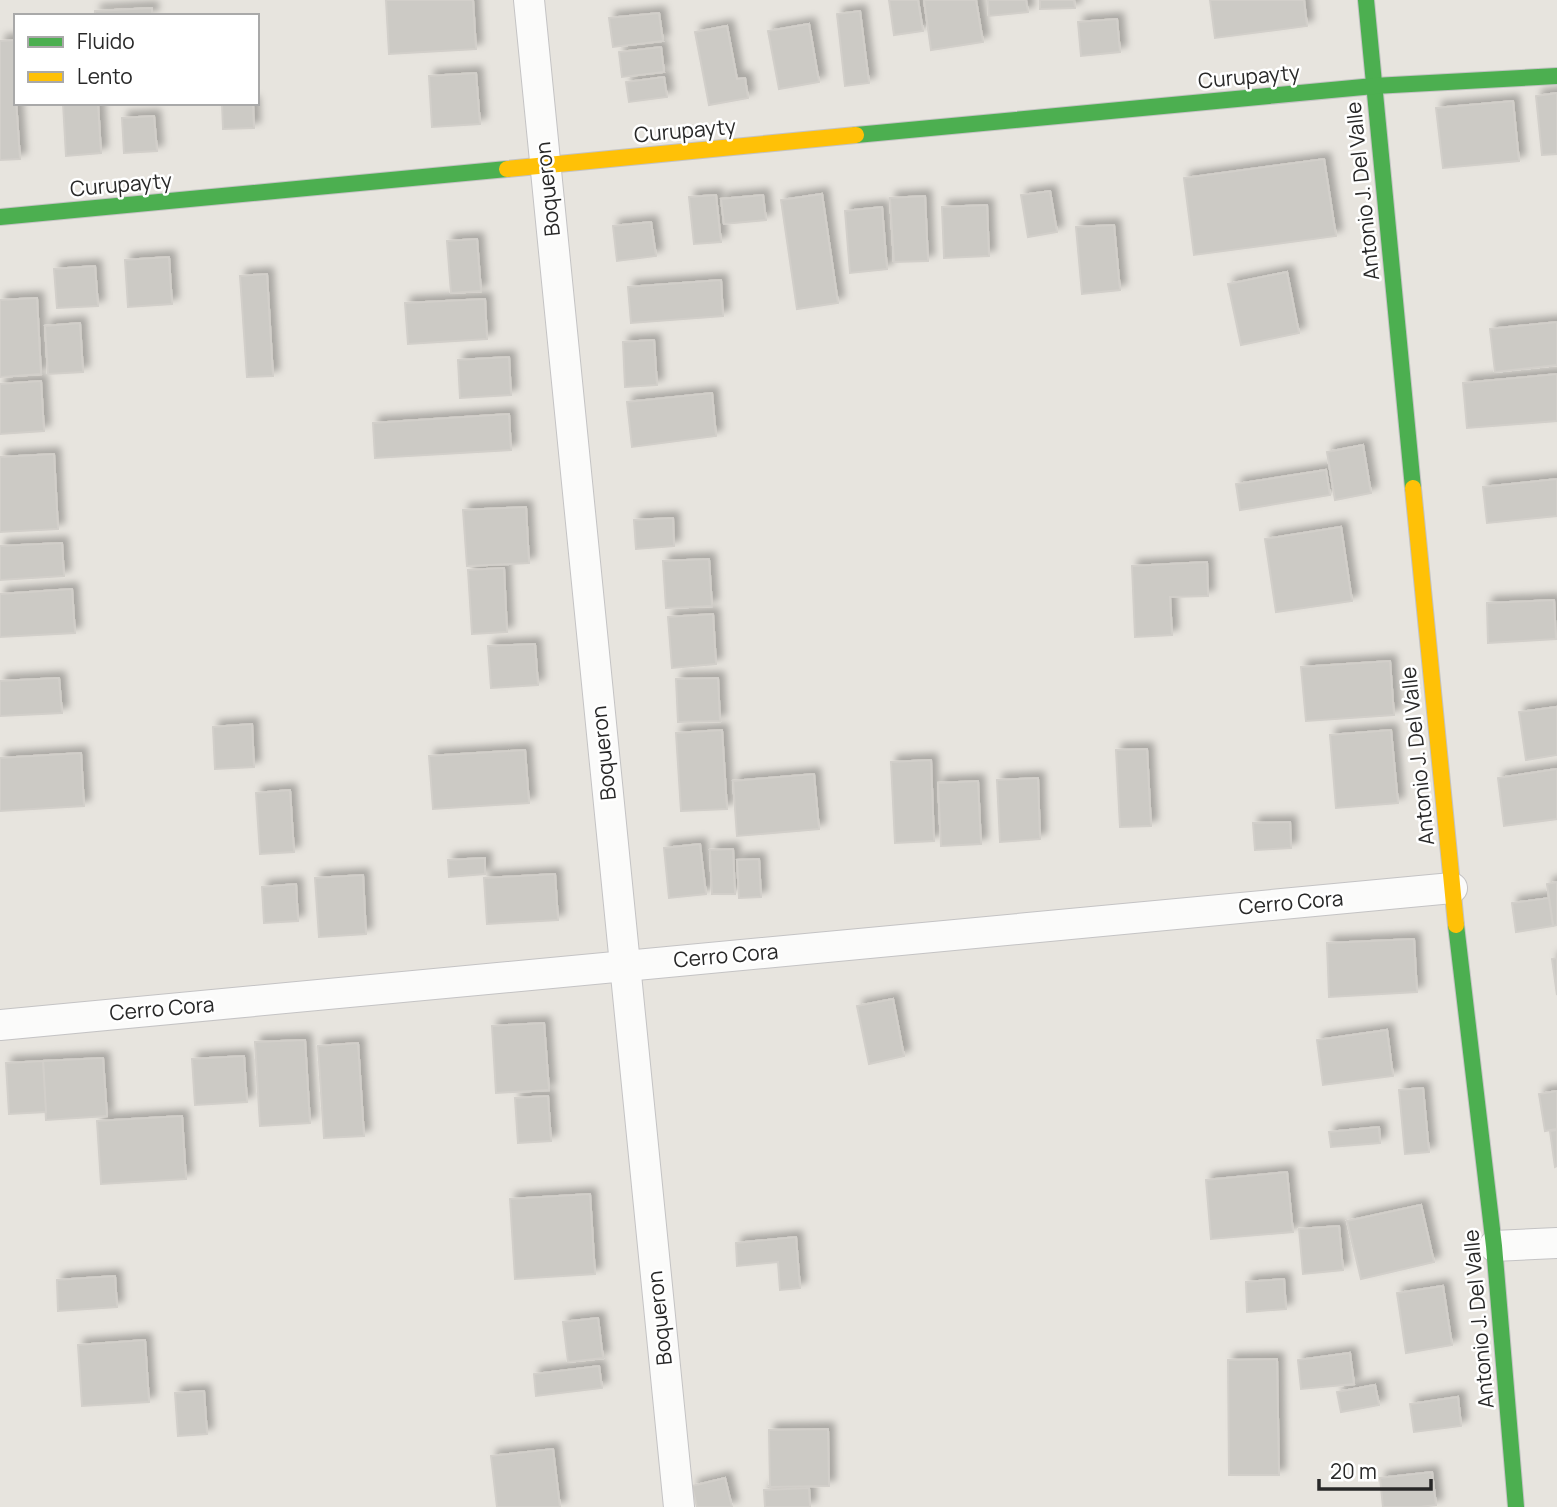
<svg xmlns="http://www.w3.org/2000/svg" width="1557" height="1507" font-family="Manrope,sans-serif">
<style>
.building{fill:#cccac5;stroke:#d2cfca;stroke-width:2;filter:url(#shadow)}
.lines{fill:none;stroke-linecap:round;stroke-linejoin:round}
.street-casing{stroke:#c4c3c4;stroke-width:32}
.fast-casing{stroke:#c4c3c4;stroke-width:18}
.slow-casing{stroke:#c4c3c4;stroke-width:18}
.street{stroke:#fbfbfa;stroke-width:30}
.fast{stroke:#4caf50;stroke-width:16}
.slow{stroke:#ffc107;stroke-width:16}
.labels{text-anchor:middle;stroke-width:5;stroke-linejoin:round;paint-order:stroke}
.street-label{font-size:21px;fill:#282828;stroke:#fff}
</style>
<defs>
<filter id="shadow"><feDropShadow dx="6" dy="-6" stdDeviation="3.5" flood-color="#0004"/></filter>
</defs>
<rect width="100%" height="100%" fill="#e7e4de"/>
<g class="building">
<path d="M 386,0 L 473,0 L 476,49 L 389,54 Z"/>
<path d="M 889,0 L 918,0 L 923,31 L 894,35 Z"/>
<path d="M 924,0 L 976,0 L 983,42 L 931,50 Z"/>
<path d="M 988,0 L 1026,0 L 1028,12 L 989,16 Z"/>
<path d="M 1040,0 L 1074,0 L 1075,8 L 1040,9 Z"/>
<path d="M 1210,0 L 1304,0 L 1307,26 L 1215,38 Z"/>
<path d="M 152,8 L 152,16 L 95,16 L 95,11 Z"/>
<path d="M 860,11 L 869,83 L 845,86 L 837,14 Z"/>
<path d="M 659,13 L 663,41 L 613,47 L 609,18 Z"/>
<path d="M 1117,19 L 1120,52 L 1081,56 L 1078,22 Z"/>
<path d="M 809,24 L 819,82 L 779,89 L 768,31 Z"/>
<path d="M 727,26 L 737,79 L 745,78 L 748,98 L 709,105 L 695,32 Z"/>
<path d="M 16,40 L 16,100 L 20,159 L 0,160 L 0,41 Z"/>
<path d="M 661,47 L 664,72 L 622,77 L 619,52 Z"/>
<path d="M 476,73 L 480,124 L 432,127 L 429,76 Z"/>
<path d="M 664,77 L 667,97 L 629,102 L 626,82 Z"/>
<path d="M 1557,93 L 1557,154 L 1542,155 L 1536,96 Z"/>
<path d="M 1513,101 L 1519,161 L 1443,168 L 1436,108 Z"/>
<path d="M 63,103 L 98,103 L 101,153 L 66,156 Z"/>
<path d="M 222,103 L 253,103 L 254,128 L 223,129 Z"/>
<path d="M 154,116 L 157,151 L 124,153 L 122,118 Z"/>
<path d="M 1324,159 L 1336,236 L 1194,255 L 1184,178 Z"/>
<path d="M 1050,191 L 1057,232 L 1028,237 L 1021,195 Z"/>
<path d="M 822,194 L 838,303 L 797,309 L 781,200 Z"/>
<path d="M 716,195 L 721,242 L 694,244 L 689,197 Z"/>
<path d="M 763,195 L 766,220 L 724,224 L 721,199 Z"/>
<path d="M 925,196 L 928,261 L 894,262 L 890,198 Z"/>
<path d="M 987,205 L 989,256 L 944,258 L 942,207 Z"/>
<path d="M 882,207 L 887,269 L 850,273 L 845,211 Z"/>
<path d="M 651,222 L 656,256 L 617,261 L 613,226 Z"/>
<path d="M 1114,225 L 1120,290 L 1082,294 L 1076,227 Z"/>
<path d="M 477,239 L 481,291 L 451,293 L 447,241 Z"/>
<path d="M 169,257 L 172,304 L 128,307 L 125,260 Z"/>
<path d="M 95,266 L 98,306 L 57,308 L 54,269 Z"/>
<path d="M 1287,272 L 1299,333 L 1241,345 L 1228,284 Z"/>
<path d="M 267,274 L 273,376 L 247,377 L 240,276 Z"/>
<path d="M 721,280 L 723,316 L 631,323 L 628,287 Z"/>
<path d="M 37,298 L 41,374 L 0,377 L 0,300 Z"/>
<path d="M 485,299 L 487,339 L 408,344 L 405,303 Z"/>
<path d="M 1557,322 L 1557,365 L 1495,372 L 1490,329 Z"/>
<path d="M 80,323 L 83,372 L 48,374 L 45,326 Z"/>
<path d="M 654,340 L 657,385 L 625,387 L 623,342 Z"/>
<path d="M 509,357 L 511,395 L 460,398 L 458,360 Z"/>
<path d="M 1557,374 L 1557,421 L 1467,428 L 1463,383 Z"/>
<path d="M 41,381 L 44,431 L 0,434 L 0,384 Z"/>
<path d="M 712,393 L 716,436 L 632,447 L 627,402 Z"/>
<path d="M 509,414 L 511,450 L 375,458 L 373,423 Z"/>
<path d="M 1363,445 L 1371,493 L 1335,500 L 1327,452 Z"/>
<path d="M 54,454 L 58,529 L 0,532 L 0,457 Z"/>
<path d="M 1326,470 L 1330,495 L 1240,510 L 1236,484 Z"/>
<path d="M 1557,479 L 1557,516 L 1487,523 L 1483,487 Z"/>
<path d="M 526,507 L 529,563 L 467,566 L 463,510 Z"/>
<path d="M 673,518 L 674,546 L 636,549 L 634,520 Z"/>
<path d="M 1341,527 L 1352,601 L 1276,612 L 1265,539 Z"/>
<path d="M 62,543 L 64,576 L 0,580 L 0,546 Z"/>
<path d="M 709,559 L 712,606 L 666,608 L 663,561 Z"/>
<path d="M 1207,562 L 1208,596 L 1170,597 L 1172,635 L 1135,637 L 1132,566 Z"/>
<path d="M 504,568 L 507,632 L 472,634 L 468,570 Z"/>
<path d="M 72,589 L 75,633 L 0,637 L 0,594 Z"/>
<path d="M 1554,600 L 1556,639 L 1488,643 L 1487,603 Z"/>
<path d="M 713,614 L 716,664 L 672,668 L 668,617 Z"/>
<path d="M 535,644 L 538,685 L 491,688 L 488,646 Z"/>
<path d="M 1390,661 L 1394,715 L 1306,721 L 1301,667 Z"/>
<path d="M 59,678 L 62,713 L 0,716 L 0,681 Z"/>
<path d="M 718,678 L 720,721 L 678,722 L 676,679 Z"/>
<path d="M 1557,707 L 1557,755 L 1526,760 L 1519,712 Z"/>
<path d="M 252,724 L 254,767 L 215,769 L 213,727 Z"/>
<path d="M 722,730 L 727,809 L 681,811 L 676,733 Z"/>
<path d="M 1391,730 L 1398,803 L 1336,808 L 1330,735 Z"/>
<path d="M 1147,749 L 1151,826 L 1120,827 L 1116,750 Z"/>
<path d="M 525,750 L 529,803 L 433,809 L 429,756 Z"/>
<path d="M 81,753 L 84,806 L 0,811 L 0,758 Z"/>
<path d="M 931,760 L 934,841 L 895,843 L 891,762 Z"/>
<path d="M 1557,769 L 1557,819 L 1504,826 L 1498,778 Z"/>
<path d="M 814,774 L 819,829 L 737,836 L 733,781 Z"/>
<path d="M 1038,778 L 1040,839 L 1000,842 L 997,780 Z"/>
<path d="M 978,781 L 981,844 L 941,846 L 938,783 Z"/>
<path d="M 290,790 L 294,852 L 260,854 L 256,793 Z"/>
<path d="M 1290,822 L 1291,848 L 1255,850 L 1253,823 Z"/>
<path d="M 700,844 L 706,894 L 669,898 L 664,848 Z"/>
<path d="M 733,849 L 735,894 L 712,894 L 710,850 Z"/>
<path d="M 485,858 L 485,874 L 449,877 L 448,860 Z"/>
<path d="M 759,859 L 761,897 L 739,898 L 737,860 Z"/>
<path d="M 555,874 L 558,920 L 487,924 L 484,878 Z"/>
<path d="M 363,875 L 366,934 L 319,937 L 315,878 Z"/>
<path d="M 1557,882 L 1557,925 L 1553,926 L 1547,884 Z"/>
<path d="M 296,884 L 298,921 L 264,923 L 262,887 Z"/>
<path d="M 1549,898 L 1553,926 L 1516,932 L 1512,903 Z"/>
<path d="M 1414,939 L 1417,992 L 1329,997 L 1327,943 Z"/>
<path d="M 1557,958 L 1557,995 L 1552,959 Z"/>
<path d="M 893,999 L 904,1056 L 869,1064 L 857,1006 Z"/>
<path d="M 544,1023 L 549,1090 L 496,1093 L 492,1026 Z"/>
<path d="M 1387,1030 L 1393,1076 L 1323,1085 L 1317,1040 Z"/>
<path d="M 305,1040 L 310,1123 L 260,1126 L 255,1042 Z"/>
<path d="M 358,1043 L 364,1136 L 324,1138 L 318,1046 Z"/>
<path d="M 244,1056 L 247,1102 L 195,1105 L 192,1059 Z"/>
<path d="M 103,1058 L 107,1116 L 46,1120 L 43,1061 Z"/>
<path d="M 43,1061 L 46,1112 L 9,1114 L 6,1063 Z"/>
<path d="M 1423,1088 L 1429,1152 L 1405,1154 L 1399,1090 Z"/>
<path d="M 1557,1091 L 1557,1129 L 1545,1131 L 1539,1094 Z"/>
<path d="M 548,1096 L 551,1141 L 518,1143 L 515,1098 Z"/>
<path d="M 182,1116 L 186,1179 L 101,1184 L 97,1121 Z"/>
<path d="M 1379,1127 L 1380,1143 L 1331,1147 L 1329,1132 Z"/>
<path d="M 1557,1130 L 1557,1166 L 1555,1167 L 1550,1131 Z"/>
<path d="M 1287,1172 L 1293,1232 L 1211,1239 L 1206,1180 Z"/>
<path d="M 590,1194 L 595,1274 L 515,1279 L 510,1199 Z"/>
<path d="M 1421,1205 L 1434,1262 L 1361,1279 L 1347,1221 Z"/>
<path d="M 1339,1226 L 1343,1270 L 1303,1274 L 1299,1229 Z"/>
<path d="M 796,1237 L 800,1288 L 780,1290 L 778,1262 L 737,1266 L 736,1243 Z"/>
<path d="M 115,1276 L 117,1307 L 58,1311 L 57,1280 Z"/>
<path d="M 1284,1279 L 1286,1309 L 1247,1312 L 1246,1282 Z"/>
<path d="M 1443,1286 L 1452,1345 L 1406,1353 L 1397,1293 Z"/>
<path d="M 598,1318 L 603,1358 L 568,1362 L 563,1322 Z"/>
<path d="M 145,1340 L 149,1402 L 82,1406 L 78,1345 Z"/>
<path d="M 1350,1353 L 1354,1384 L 1301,1389 L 1298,1360 Z"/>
<path d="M 1277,1359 L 1279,1475 L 1229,1475 L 1228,1360 Z"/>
<path d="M 599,1366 L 602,1388 L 536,1396 L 534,1374 Z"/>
<path d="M 1375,1385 L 1379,1405 L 1341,1412 L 1337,1392 Z"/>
<path d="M 204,1391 L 207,1434 L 178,1436 L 175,1393 Z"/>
<path d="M 1458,1397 L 1461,1426 L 1414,1432 L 1410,1404 Z"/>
<path d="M 828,1429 L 829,1486 L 770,1487 L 769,1430 Z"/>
<path d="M 553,1449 L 560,1507 L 497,1507 L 491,1456 Z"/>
<path d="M 1432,1472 L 1436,1505 L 1419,1507 L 1383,1507 L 1380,1478 Z"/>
<path d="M 725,1478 L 732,1507 L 697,1507 L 692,1486 Z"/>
<path d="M 809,1488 L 810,1507 L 765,1507 L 764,1490 Z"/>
</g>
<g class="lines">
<defs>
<g id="street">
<path d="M 529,0 L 679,1507"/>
<path d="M 0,1025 L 1452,888"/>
<path d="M 1494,1246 L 1557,1243"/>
</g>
<g id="fast">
<path d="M 1366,0 L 1413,488"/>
<path d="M 856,135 L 1374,86 L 1557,76"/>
<path d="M 0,217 L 507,169"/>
<path d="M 1456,925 L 1494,1246 L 1516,1507"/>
</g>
<g id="slow">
<path d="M 507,169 L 856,135"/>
<path d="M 1413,488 L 1456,925"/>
</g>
</defs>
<use href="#street" class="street-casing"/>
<use href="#fast" class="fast-casing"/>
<use href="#slow" class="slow-casing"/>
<use href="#street" class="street"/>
<use href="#fast" class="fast"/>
<use href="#slow" class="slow"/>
</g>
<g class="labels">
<g class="street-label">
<text transform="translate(1249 77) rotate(-5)" y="7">Curupayty</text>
<text transform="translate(685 131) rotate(-5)" y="7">Curupayty</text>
<text transform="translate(121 185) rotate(-5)" y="7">Curupayty</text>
<text transform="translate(548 189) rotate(-96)" y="7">Boqueron</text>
<text transform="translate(1363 191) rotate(-96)" y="7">Antonio J. Del Valle</text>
<text transform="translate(604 753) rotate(-96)" y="7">Boqueron</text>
<text transform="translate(1418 756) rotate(-96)" y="7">Antonio J. Del Valle</text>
<text transform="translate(1291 903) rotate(-5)" y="7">Cerro Cora</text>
<text transform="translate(726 956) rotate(-5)" y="7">Cerro Cora</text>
<text transform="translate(162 1009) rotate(-5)" y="7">Cerro Cora</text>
<text transform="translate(660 1318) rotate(-96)" y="7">Boqueron</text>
<text transform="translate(1479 1319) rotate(-95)" y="7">Antonio J. Del Valle</text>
</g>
</g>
<rect x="14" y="14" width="245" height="91" fill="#ffffff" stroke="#a9a9a9" stroke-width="2"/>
<rect x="28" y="37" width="35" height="10" fill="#4caf50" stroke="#a9a9a9" stroke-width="2"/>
<text x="77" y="49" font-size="21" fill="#282828">Fluido</text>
<rect x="28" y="72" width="35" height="10" fill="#ffc107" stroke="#a9a9a9" stroke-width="2"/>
<text x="77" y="84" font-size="21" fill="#282828">Lento</text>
<path d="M1319 1479v10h112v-10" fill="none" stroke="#282828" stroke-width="3.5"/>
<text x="1330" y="1479" font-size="21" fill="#282828" stroke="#ffffff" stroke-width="5" paint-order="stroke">20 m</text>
</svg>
